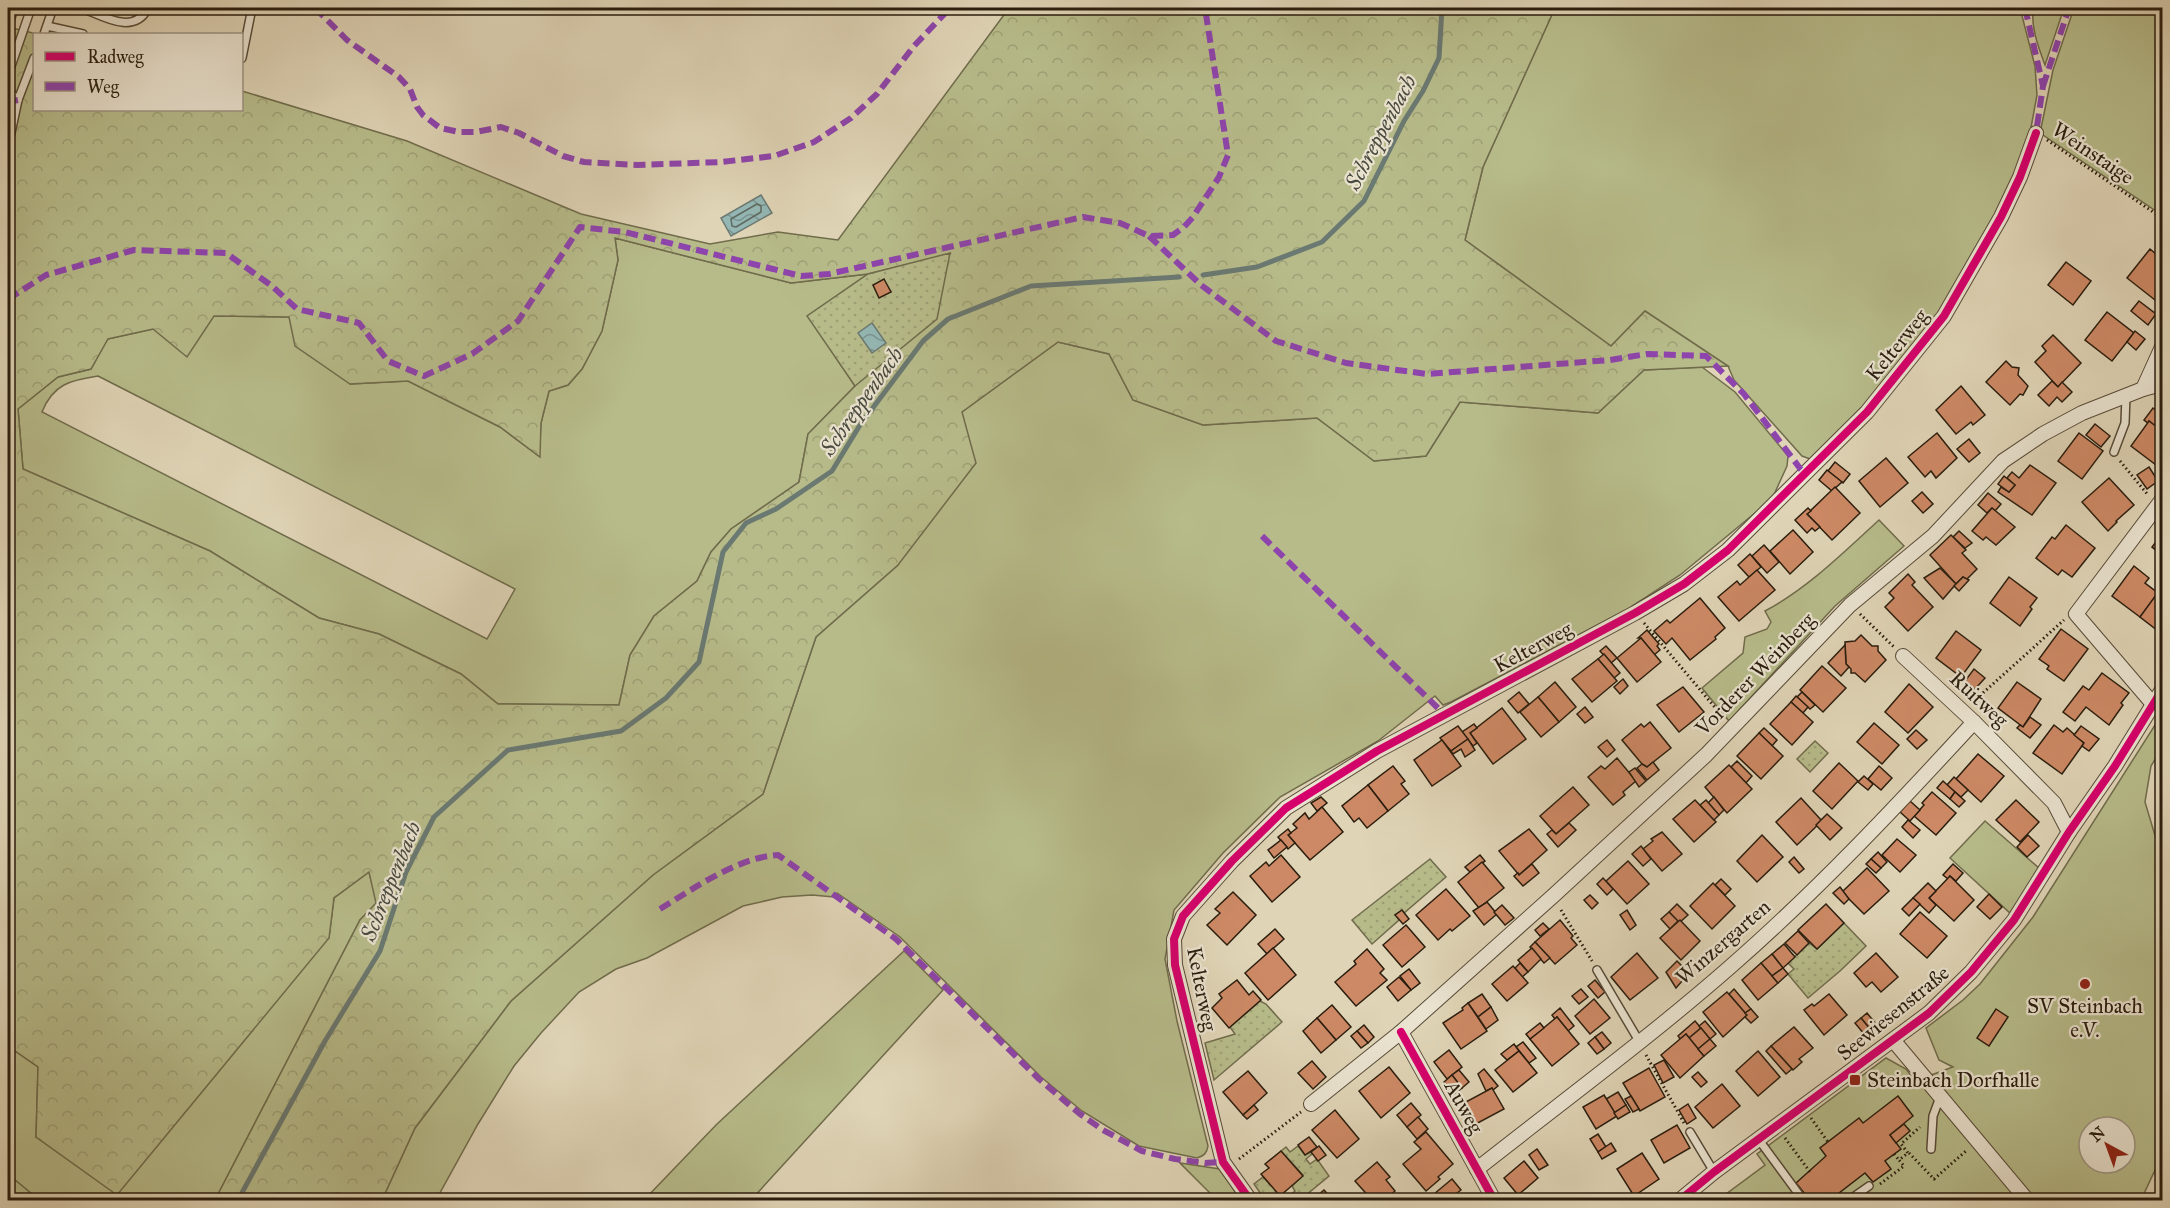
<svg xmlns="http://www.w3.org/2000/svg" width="2170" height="1208" font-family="'IM FELL Great Primer',serif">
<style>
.grass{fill:#b7bb8a;stroke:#706c4c;stroke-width:1.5;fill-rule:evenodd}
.forest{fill:url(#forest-crowns);stroke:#706c4c;stroke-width:1.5;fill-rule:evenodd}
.garden{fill:url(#garden-dots);stroke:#706c4c;stroke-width:1.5}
.water{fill:url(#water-waves);stroke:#6a7972;stroke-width:1.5}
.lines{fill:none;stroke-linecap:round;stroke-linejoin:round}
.shore{stroke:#5f6a61;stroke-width:1.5}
.stream{stroke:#6a7972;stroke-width:5}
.building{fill:#cd8965;stroke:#2a1d0e;stroke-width:1.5}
.lane-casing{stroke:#574b38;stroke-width:10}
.street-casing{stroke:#574b38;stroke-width:16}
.path{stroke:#2a1d0e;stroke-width:3;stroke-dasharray:1.5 3;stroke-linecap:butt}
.lane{stroke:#eae3d0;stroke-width:7}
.street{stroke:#eae3d0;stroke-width:14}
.quiet{stroke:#8e44ad;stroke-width:6;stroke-dasharray:12 6;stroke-linecap:butt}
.cycleway-casing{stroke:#eae3d0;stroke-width:11}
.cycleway{stroke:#d6006c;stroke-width:8}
.poi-dot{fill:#8f2418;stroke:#eae3d0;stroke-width:2}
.labels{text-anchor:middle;stroke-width:4.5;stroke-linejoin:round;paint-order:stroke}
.street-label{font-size:21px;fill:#2a1d0e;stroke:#eae3d0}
.poi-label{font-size:21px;fill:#2a1d0e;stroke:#eae3d0}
.water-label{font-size:22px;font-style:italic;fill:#4a4b40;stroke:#eae3d0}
</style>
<defs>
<pattern id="forest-crowns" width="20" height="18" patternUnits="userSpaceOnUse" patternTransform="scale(1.5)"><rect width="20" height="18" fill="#b7bb8a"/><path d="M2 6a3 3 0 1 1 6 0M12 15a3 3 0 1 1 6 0" fill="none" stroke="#9ea076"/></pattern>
<pattern id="garden-dots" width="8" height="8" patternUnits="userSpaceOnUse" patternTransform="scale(1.5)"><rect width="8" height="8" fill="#b7bb8a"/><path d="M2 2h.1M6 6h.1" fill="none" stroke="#9ea076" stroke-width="1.8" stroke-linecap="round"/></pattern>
<pattern id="water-waves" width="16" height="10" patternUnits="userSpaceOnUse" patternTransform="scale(1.5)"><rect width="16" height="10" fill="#94b7b4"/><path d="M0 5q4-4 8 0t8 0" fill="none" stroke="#799491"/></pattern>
</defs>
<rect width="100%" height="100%" fill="#dfd4b6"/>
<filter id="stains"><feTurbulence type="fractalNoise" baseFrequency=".00333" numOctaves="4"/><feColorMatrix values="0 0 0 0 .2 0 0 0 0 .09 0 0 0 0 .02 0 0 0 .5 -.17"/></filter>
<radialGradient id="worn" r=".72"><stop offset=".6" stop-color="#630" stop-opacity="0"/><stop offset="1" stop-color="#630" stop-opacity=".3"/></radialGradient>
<g class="grass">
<path d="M 1555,8 L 2020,8 L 2035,66 L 2037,95 L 2030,133 L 2012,186 L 1944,310 L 1870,398 L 1820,455 L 1810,459 L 1802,456 L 1734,380 L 1728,366 L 1645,311 L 1611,346 L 1465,240 L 1483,167 Z"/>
<path d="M 2033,8 L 2064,8 L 2045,65 C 2038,46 2031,28 2033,8 Z"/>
<path d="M 2074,8 L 2162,8 L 2162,215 L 2040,133 L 2053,70 Z"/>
<path d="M 615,238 L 791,283 L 868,274 L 808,316 L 855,386 L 808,434 L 799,482 L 731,529 L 711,552 L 697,581 L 654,616 L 630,655 L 619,705 L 498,704 L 461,674 L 379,634 L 319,618 L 210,551 L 23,469 L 18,409 L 58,377 L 91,369 L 107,339 L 213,316 L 289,317 L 350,384 L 408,381 L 500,427 L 539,456 L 541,423 L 549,391 L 568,385 L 582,369 L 602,331 L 618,260 ZM 98,376 L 515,589 L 487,639 L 42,412 C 53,384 71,380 98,376 Z"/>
<path d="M 1058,342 L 1109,354 L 1133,400 L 1203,425 L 1317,418 L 1374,461 L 1426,456 L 1460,402 L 1598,413 L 1644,370 L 1702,367 L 1735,392 L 1788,456 L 1787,466 L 1772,499 L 1680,575 L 1628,609 L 1451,702 L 1443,705 L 1435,696 L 1378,741 L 1280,797 L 1223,853 L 1174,910 L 1165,959 L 1177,1021 L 1208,1146 C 1207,1153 1204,1156 1197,1158 L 1139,1146 L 1082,1111 L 1041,1077 L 900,937 L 837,893 L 834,897 L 812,895 L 782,897 L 743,906 L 647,958 L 616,969 L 579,992 L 541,1033 L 514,1066 L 478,1124 L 436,1200 L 382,1200 L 415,1128 L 511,1001 L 653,875 L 763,794 L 816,637 L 898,565 L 962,412 Z"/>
<path d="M 1879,520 L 1904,546 L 1835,606 L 1729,721 L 1702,688 L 1743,653 L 1745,637 L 1767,629 L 1771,622 L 1765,611 C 1808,588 1843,553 1879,520 Z"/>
<path d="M 2162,714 L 2162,748 L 2151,766 L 2145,802 L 2162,859 L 2162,1155 L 2141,1200 L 1718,1200 L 1765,1165 L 1757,1154 L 1886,1058 L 1906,1069 L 1915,1081 L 1953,1067 L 1939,1060 L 1926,1028 L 1963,1000 L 1980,984 L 2033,917 ZM 2089,1127 L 2125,1127 L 2125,1163 L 2089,1163 Z"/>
<path d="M 1985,821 L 2040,869 L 2010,913 L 1950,858 Z"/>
<path d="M 369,872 L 377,903 L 360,920 L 215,1200 L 39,1200 L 8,1174 L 8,1046 L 38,1067 L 36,1137 L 329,938 L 334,898 Z"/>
<path d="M 904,951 L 943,990 L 751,1200 L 644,1200 L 717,1124 Z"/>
<path d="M 1180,1163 L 1220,1169 L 1241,1200 L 1207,1200 L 1211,1194 Z"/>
</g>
<g class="forest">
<path d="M 8,8 L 19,8 L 12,28 L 37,34 L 34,34 L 34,110 L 242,110 L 242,91 L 407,141 L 581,214 L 710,244 L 778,232 L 838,240 L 1009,8 L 1555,8 L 1483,167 L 1465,240 L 1611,346 L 1645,311 L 1728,366 L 1644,370 L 1598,413 L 1460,402 L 1426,456 L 1374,461 L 1317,418 L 1203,425 L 1133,400 L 1109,354 L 1058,342 L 962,412 L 976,463 L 898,565 L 816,637 L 763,794 L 653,875 L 511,1001 L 415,1128 L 382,1200 L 215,1200 L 360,920 L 376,903 L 369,872 L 334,898 L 329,938 L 117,1195 L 36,1137 L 38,1067 L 8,1046 ZM 615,238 L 791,283 L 868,274 L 950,254 L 855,386 L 808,434 L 799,482 L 731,529 L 711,552 L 697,581 L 654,616 L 630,655 L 619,705 L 498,704 L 461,674 L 379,634 L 319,618 L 210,551 L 23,469 L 18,409 L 58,377 L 91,369 L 108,339 L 153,329 L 187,357 L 214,316 L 289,317 L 295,346 L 350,384 L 408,381 L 500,427 L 540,457 L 541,423 L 549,391 L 568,385 L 582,369 L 602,331 L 618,260 Z"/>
<path d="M 8,1174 L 39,1200 L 8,1200 Z"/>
</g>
<g class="garden">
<path d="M 950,253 L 937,319 L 855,386 L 807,316 L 868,274 Z"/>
<path d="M 1815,741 L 1828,753 L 1810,772 L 1797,759 Z"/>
<path d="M 1430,859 L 1446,877 L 1404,913 L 1396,915 L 1399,920 L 1372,944 L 1352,920 Z"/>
<path d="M 1844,923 L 1866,946 L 1840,971 L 1808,998 L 1788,974 L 1794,969 L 1788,963 L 1809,943 L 1817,949 Z"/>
<path d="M 1260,1001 L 1266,1004 L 1282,1022 L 1214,1080 L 1205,1043 L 1235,1034 L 1230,1027 Z"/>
<path d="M 1298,1146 L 1305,1155 L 1311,1152 L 1312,1154 L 1306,1159 L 1310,1164 L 1317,1159 L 1329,1176 L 1300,1200 L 1265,1200 L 1254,1184 L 1263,1177 L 1285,1199 L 1295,1191 L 1292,1186 L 1303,1175 L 1281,1151 L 1286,1147 L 1290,1152 Z"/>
</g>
<g class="water">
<path d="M 761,195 L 772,213 L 731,236 L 721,218 Z"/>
<path d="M 872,323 L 886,343 L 872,353 L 858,333 Z"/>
</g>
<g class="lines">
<path class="shore" d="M 757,204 L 761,206 L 761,212 L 736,227 L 732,226 L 731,219 Z"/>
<g class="stream">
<path d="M 1203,275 L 1257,267 L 1322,242 L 1364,201 L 1404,121 L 1423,91 L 1439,58 L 1442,8"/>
<path d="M 238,1200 L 325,1041 L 380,951 L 406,872 L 434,817 L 508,750 L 621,731 L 666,698 L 699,662 L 723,552 L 746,523 L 776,509 L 832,471 L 860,425 L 923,341 L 948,319 L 1031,286 L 1179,277"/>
</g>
</g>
<g class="building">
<path d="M 2150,249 L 2162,259 L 2162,291 L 2155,300 L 2127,278 Z"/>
<path d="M 2066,262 L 2091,281 L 2073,305 L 2048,285 Z"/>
<path d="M 884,279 L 891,292 L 879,298 L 873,285 Z"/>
<path d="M 2139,301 L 2156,314 L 2148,325 L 2131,311 Z"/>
<path d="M 2107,312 L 2134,333 L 2112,361 L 2085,340 Z"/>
<path d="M 2135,331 L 2145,339 L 2136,350 L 2127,342 Z"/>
<path d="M 2053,335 L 2081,363 L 2058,387 L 2035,362 L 2046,351 L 2042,346 Z"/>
<path d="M 2006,361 L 2012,367 L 2019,368 L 2018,375 L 2028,386 L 2023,395 L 2020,394 L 2010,405 L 1986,382 Z"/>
<path d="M 2052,381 L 2058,387 L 2062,382 L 2072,392 L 2062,402 L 2057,397 L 2049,406 L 2038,395 Z"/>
<path d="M 1961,386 L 1985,415 L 1973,425 L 1971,422 L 1956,434 L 1936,410 Z"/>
<path d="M 2153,408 L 2162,415 L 2162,424 L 2159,429 L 2149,421 L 2148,423 L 2144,420 Z"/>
<path d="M 2149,421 L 2162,431 L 2162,465 L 2160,468 L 2131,446 Z"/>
<path d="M 2095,424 L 2110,436 L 2101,447 L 2086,435 Z"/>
<path d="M 1937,433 L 1957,458 L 1936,478 L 1931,471 L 1925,477 L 1908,457 Z"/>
<path d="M 2079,433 L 2103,451 L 2082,479 L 2058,461 Z"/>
<path d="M 1969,439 L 1980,453 L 1969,462 L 1957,449 Z"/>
<path d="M 1886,458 L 1908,483 L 1880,507 L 1859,481 Z"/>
<path d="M 1835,462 L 1850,474 L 1843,483 L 1828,471 Z"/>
<path d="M 2030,465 L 2056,483 L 2032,515 L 1998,492 L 2001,487 L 2009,492 L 2015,485 L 2007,478 L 2012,472 L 2019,478 Z"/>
<path d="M 2149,467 L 2158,481 L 2147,489 L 2137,475 Z"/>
<path d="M 1827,470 L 1842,482 L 1832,491 L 1819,480 Z"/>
<path d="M 2004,476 L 2015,485 L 2009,492 L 1998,484 Z"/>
<path d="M 2109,478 L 2134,505 L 2116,521 L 2117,522 L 2108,531 L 2082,502 Z"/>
<path d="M 1835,487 L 1860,513 L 1832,540 L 1807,514 Z"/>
<path d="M 1922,492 L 1933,504 L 1923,513 L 1912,501 Z"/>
<path d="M 1988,493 L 2001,504 L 1995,511 L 1992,508 L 1987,513 L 1978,505 Z"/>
<path d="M 1808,508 L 1811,511 L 1807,514 L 1820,527 L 1815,531 L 1812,528 L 1807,533 L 1795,520 Z"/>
<path d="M 1992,508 L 2015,527 L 1996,545 L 1986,537 L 1983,540 L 1972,531 Z"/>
<path d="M 2066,525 L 2095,548 L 2072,577 L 2062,570 L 2058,575 L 2036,558 L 2052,537 L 2055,539 Z"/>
<path d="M 1793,530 L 1813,552 L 1790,574 L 1770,551 Z"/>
<path d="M 1959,531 L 1972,543 L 1965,548 L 1953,537 Z"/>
<path d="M 2162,534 L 2162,555 L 2152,547 Z"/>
<path d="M 1951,535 L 1966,550 L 1962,553 L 1977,569 L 1966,580 L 1963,577 L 1956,584 L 1930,555 Z"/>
<path d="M 1764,545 L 1779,562 L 1767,573 L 1752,556 Z"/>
<path d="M 1750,554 L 1761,567 L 1749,577 L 1738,565 Z"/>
<path d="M 2134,566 L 2149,578 L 2145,583 L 2158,593 L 2140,617 L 2112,596 Z"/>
<path d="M 1940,568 L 1956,584 L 1943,599 L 1924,578 Z"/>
<path d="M 1757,570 L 1775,590 L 1739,621 L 1718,597 L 1737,581 L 1740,585 Z"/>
<path d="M 1908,574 L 1915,582 L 1912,585 L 1933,607 L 1908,631 L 1885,607 L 1894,598 L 1889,593 Z"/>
<path d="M 1963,577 L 1969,580 L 1959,591 L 1954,586 Z"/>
<path d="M 2009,577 L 2037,598 L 2030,607 L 2032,609 L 2020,626 L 1990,603 Z"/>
<path d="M 2156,595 L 2162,600 L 2162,634 L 2140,617 Z"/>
<path d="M 1700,598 L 1725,628 L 1715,637 L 1716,639 L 1690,660 L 1672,638 L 1666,644 L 1654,631 L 1667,620 L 1670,623 Z"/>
<path d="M 2061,629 L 2088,649 L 2064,681 L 2047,669 L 2049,666 L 2039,659 Z"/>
<path d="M 1647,630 L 1659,644 L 1657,646 L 1660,650 L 1654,655 L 1641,638 L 1638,638 Z"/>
<path d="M 1956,631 L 1981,650 L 1961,677 L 1936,658 Z"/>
<path d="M 1861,635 L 1872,646 L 1878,646 L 1878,651 L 1886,660 L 1865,682 L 1855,673 L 1851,673 L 1851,669 L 1846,664 L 1845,642 L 1855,641 Z"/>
<path d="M 1641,638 L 1661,662 L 1637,682 L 1617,658 Z"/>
<path d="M 1845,645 L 1846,664 L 1849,667 L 1841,676 L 1828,663 Z"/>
<path d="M 1606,646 L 1617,658 L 1611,663 L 1600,651 Z"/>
<path d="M 1604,654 L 1620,673 L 1614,678 L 1598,659 Z"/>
<path d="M 1598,659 L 1617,681 L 1592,702 L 1572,679 Z"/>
<path d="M 1822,666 L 1846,688 L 1823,712 L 1800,690 Z"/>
<path d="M 1974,669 L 1985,678 L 1975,689 L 1965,681 Z"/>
<path d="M 2102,673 L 2129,693 L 2121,703 L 2123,705 L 2109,725 L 2086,707 L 2075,721 L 2063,712 L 2083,686 L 2089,690 Z"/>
<path d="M 1623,679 L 1628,686 L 1620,694 L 1614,687 Z"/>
<path d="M 1555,682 L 1576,707 L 1559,722 L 1538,697 Z"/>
<path d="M 2017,682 L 2041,699 L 2023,727 L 1998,708 Z"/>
<path d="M 1909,684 L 1933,707 L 1908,733 L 1885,712 Z"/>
<path d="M 1683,687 L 1704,712 L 1679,732 L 1657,705 Z"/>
<path d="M 1519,692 L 1529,704 L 1518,713 L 1508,701 Z"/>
<path d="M 1802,692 L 1815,705 L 1810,709 L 1797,697 Z"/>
<path d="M 1796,696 L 1808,707 L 1803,713 L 1791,702 Z"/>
<path d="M 1538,697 L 1559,722 L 1541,737 L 1520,712 Z"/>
<path d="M 1791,702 L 1813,722 L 1792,745 L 1770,724 Z"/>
<path d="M 1585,707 L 1593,717 L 1585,723 L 1577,714 Z"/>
<path d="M 1502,708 L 1526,739 L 1493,764 L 1470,733 Z"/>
<path d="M 2030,717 L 2041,725 L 2030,738 L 2017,728 L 2020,725 L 2023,727 Z"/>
<path d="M 1650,722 L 1671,748 L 1647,767 L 1642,764 L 1622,740 L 1641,724 L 1644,727 Z"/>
<path d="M 1874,723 L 1899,745 L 1882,764 L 1857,742 Z"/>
<path d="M 1474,724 L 1477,728 L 1470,733 L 1477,743 L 1473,746 L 1462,732 Z"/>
<path d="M 2054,725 L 2063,732 L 2067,728 L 2084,743 L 2062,774 L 2033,753 Z"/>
<path d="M 1458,726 L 1468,739 L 1451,751 L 1440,738 Z"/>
<path d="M 2081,726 L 2099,739 L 2089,751 L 2082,746 L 2084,743 L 2074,735 Z"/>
<path d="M 1764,728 L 1777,740 L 1772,746 L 1759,733 Z"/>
<path d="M 1916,730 L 1927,740 L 1917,749 L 1907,739 Z"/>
<path d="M 1759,733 L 1783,756 L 1761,779 L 1737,756 Z"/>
<path d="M 1468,739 L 1475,750 L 1465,757 L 1461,749 L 1453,754 L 1451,751 Z"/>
<path d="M 1442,740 L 1461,766 L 1432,786 L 1414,760 Z"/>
<path d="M 1607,740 L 1615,750 L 1607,757 L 1598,747 Z"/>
<path d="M 1978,754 L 2004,776 L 1981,802 L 1956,779 Z"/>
<path d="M 1617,758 L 1636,781 L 1623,792 L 1625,795 L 1613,805 L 1588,777 L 1601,766 L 1605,769 Z"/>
<path d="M 1737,761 L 1752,776 L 1746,783 L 1731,767 Z"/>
<path d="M 1653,762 L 1659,770 L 1647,780 L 1637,768 L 1642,764 L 1647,767 Z"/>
<path d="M 1839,763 L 1858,781 L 1832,809 L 1813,791 Z"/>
<path d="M 1729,765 L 1752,789 L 1727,813 L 1705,787 Z"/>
<path d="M 1393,766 L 1405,781 L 1401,784 L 1409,794 L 1388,811 L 1368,785 Z"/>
<path d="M 1879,766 L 1892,778 L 1881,790 L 1868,779 Z"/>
<path d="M 1635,768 L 1646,781 L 1639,787 L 1629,772 Z"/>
<path d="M 1864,776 L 1873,784 L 1868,790 L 1858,782 Z"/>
<path d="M 1954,777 L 1968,790 L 1961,797 L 1947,785 Z"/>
<path d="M 1943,781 L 1955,792 L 1950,799 L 1937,788 Z"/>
<path d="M 1368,785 L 1388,811 L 1367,828 L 1359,818 L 1354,822 L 1342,806 Z"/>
<path d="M 1573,787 L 1589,805 L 1556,834 L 1540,816 Z"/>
<path d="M 1932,792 L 1956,813 L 1936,835 L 1914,816 L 1924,805 L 1922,803 Z"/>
<path d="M 1955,792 L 1965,801 L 1959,807 L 1950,799 Z"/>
<path d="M 1321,797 L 1327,803 L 1317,811 L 1311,803 Z"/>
<path d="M 1714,797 L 1724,810 L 1719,815 L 1708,803 Z"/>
<path d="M 1801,798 L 1822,821 L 1797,845 L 1776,822 Z"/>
<path d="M 1695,800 L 1716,822 L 1694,842 L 1673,819 Z"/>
<path d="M 1706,800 L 1719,815 L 1714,820 L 1700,805 Z"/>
<path d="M 2016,800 L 2039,822 L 2020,842 L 1996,820 Z"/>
<path d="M 1910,801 L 1920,810 L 1910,821 L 1900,812 Z"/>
<path d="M 1322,807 L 1343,832 L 1310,860 L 1288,835 L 1297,828 L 1293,824 L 1305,813 L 1309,819 Z"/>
<path d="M 1827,814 L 1842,828 L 1830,840 L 1816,825 Z"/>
<path d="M 1908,820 L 1920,830 L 1913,838 L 1902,827 Z"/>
<path d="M 1569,823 L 1576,830 L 1558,847 L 1547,834 L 1552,830 L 1556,834 Z"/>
<path d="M 1288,829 L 1291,833 L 1288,835 L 1295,843 L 1288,849 L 1278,837 Z"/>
<path d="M 1529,829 L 1547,850 L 1519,875 L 1499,851 Z"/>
<path d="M 1662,832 L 1682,854 L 1662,871 L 1643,849 L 1653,841 L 1651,839 Z"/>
<path d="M 1762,835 L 1783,857 L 1757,882 L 1737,861 Z"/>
<path d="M 2028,835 L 2039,846 L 2027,857 L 2017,847 Z"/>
<path d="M 1897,839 L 1916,855 L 1900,872 L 1882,855 Z"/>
<path d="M 1281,840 L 1287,847 L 1274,858 L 1268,850 Z"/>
<path d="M 1641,846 L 1651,859 L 1643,866 L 1632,854 Z"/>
<path d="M 1878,852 L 1887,862 L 1881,868 L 1871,859 Z"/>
<path d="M 1281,855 L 1300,877 L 1272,902 L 1250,876 L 1266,862 L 1269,866 Z"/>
<path d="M 1480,855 L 1485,861 L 1470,872 L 1465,867 Z"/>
<path d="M 1794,857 L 1804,869 L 1799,873 L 1789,862 Z"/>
<path d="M 1871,859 L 1881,868 L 1876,873 L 1866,864 Z"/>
<path d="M 1628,861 L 1649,884 L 1627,904 L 1606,881 Z"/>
<path d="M 1482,862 L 1504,888 L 1479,908 L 1458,882 Z"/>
<path d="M 1532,864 L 1539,873 L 1523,886 L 1514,876 L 1518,873 L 1519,875 Z"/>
<path d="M 1953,864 L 1963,873 L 1956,881 L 1950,876 L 1948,879 L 1943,875 Z"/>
<path d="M 1867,868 L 1889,891 L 1864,914 L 1842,892 Z"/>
<path d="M 1950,876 L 1974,900 L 1954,921 L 1929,898 Z"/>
<path d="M 1603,878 L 1613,889 L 1607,895 L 1597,884 Z"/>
<path d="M 1721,879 L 1731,889 L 1725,895 L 1715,885 Z"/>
<path d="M 1713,883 L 1735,906 L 1712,929 L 1690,906 Z"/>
<path d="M 1928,883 L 1936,891 L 1929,898 L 1936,905 L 1929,913 L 1913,898 Z"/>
<path d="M 1840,887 L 1849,899 L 1844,904 L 1833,893 Z"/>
<path d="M 1446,889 L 1470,916 L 1452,931 L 1450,929 L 1438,940 L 1416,915 Z"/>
<path d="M 1233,892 L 1256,915 L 1227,945 L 1207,925 L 1220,913 L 1215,909 Z"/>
<path d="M 1989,894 L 2002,907 L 1990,919 L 1977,907 Z"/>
<path d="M 1590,895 L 1598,903 L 1592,909 L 1584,900 Z"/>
<path d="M 1913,898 L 1920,904 L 1909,916 L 1902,909 Z"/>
<path d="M 1487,902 L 1497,914 L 1484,925 L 1473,911 Z"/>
<path d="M 1677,904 L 1688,915 L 1679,923 L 1669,912 Z"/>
<path d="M 1826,904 L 1844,923 L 1817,949 L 1798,930 Z"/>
<path d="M 1502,905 L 1514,918 L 1505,925 L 1494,912 Z"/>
<path d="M 1402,910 L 1409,919 L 1403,924 L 1395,915 Z"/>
<path d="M 1627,910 L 1636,925 L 1630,930 L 1620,915 Z"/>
<path d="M 1669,912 L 1678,921 L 1670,929 L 1661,919 Z"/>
<path d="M 1920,912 L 1947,936 L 1927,958 L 1900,934 Z"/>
<path d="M 1560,920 L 1573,936 L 1571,938 L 1577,945 L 1555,964 L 1535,942 Z"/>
<path d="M 1680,920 L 1700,941 L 1681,960 L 1660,938 Z"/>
<path d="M 1543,923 L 1549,929 L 1540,936 L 1535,930 Z"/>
<path d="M 1406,925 L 1425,947 L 1402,967 L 1383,945 Z"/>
<path d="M 1275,929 L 1284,939 L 1267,954 L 1258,944 Z"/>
<path d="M 1798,931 L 1809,943 L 1797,955 L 1785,943 Z"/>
<path d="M 1535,942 L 1550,958 L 1544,963 L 1530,947 Z"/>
<path d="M 1784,944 L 1795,957 L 1783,968 L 1772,954 Z"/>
<path d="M 1273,948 L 1296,975 L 1268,1000 L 1245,973 Z"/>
<path d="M 1532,948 L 1541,959 L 1528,972 L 1518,960 Z"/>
<path d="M 1367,949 L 1384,969 L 1380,973 L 1387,980 L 1356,1006 L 1335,982 L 1356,964 L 1354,961 Z"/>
<path d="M 1637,953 L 1658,978 L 1630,1000 L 1611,977 Z"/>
<path d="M 1876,953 L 1898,977 L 1881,992 L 1872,982 L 1866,987 L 1854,973 Z"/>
<path d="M 1772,954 L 1783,968 L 1772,976 L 1761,963 Z"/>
<path d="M 1677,961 L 1689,973 L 1676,988 L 1666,972 Z"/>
<path d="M 1520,963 L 1528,972 L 1522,977 L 1515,968 Z"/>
<path d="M 1761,963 L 1778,983 L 1758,1000 L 1742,980 Z"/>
<path d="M 1513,966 L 1528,983 L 1507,1001 L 1492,984 Z"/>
<path d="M 1783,968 L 1788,974 L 1778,983 L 1772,976 Z"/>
<path d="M 1409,969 L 1420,983 L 1411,990 L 1400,976 Z"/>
<path d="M 1399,977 L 1411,990 L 1398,1001 L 1387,987 Z"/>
<path d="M 1237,980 L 1249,995 L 1253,991 L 1261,1000 L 1229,1028 L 1212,1008 L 1222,998 L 1219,994 Z"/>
<path d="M 1595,980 L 1605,992 L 1598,998 L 1588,986 Z"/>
<path d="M 1581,989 L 1588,997 L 1579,1004 L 1572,996 Z"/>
<path d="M 1734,989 L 1751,1009 L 1745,1013 L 1729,994 Z"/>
<path d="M 1727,992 L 1747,1015 L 1723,1037 L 1703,1012 Z"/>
<path d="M 1482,994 L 1491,1007 L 1478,1017 L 1468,1003 Z"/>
<path d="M 1829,994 L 1847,1015 L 1824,1035 L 1804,1010 L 1812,1004 L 1814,1006 Z"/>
<path d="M 1594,999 L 1610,1018 L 1590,1034 L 1575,1016 Z"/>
<path d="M 1468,1003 L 1487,1031 L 1461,1049 L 1443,1023 L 1463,1010 L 1462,1008 Z"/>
<path d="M 1332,1005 L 1351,1027 L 1336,1040 L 1317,1018 Z"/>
<path d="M 1491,1007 L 1498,1020 L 1486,1029 L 1478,1017 Z"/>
<path d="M 1560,1008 L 1574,1026 L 1568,1031 L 1557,1017 L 1555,1019 L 1552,1015 Z"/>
<path d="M 1751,1009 L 1758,1017 L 1751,1023 L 1745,1017 L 1747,1015 L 1745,1013 Z"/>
<path d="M 1996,1009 L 2008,1017 L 1989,1046 L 1977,1038 Z"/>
<path d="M 1867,1013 L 1876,1024 L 1870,1029 L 1861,1018 Z"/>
<path d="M 1557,1017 L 1579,1044 L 1552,1066 L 1530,1039 Z"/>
<path d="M 1317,1018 L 1336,1040 L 1321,1053 L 1303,1031 Z"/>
<path d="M 1861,1018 L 1870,1029 L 1864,1034 L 1855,1023 Z"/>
<path d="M 1695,1021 L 1701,1028 L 1689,1038 L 1686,1034 L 1680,1039 L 1678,1036 Z"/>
<path d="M 1705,1021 L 1716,1034 L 1710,1039 L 1699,1026 Z"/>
<path d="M 1540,1023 L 1544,1028 L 1530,1039 L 1526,1034 Z"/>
<path d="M 1364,1025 L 1374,1037 L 1368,1043 L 1357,1031 Z"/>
<path d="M 1794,1027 L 1813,1048 L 1799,1059 L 1802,1062 L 1793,1070 L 1771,1046 Z"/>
<path d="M 1701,1028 L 1710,1039 L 1698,1049 L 1689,1038 Z"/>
<path d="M 1357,1031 L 1368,1043 L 1361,1048 L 1351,1036 Z"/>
<path d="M 1602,1032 L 1611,1043 L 1604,1049 L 1595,1037 Z"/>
<path d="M 1686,1034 L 1704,1056 L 1680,1078 L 1661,1055 Z"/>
<path d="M 1595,1037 L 1604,1049 L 1597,1054 L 1588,1043 Z"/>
<path d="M 1710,1039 L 1716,1046 L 1704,1056 L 1698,1049 Z"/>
<path d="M 1523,1042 L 1536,1058 L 1529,1063 L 1516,1047 Z"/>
<path d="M 1514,1044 L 1519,1051 L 1507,1060 L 1501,1054 Z"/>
<path d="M 1771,1046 L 1792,1069 L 1786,1074 L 1766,1051 Z"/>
<path d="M 1449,1050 L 1462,1067 L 1447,1079 L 1434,1062 Z"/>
<path d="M 1519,1051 L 1537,1073 L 1513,1092 L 1495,1070 Z"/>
<path d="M 1758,1051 L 1780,1077 L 1758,1096 L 1736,1071 Z"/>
<path d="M 1664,1060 L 1674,1077 L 1663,1083 L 1654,1065 Z"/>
<path d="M 1312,1061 L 1326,1077 L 1313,1089 L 1298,1073 Z"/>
<path d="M 1389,1067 L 1410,1093 L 1381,1118 L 1359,1091 Z"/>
<path d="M 1649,1068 L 1665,1097 L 1640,1111 L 1623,1083 Z"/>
<path d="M 1484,1069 L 1498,1086 L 1493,1090 L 1492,1088 L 1486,1091 L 1478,1074 Z"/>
<path d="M 1459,1070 L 1469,1082 L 1462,1088 L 1452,1075 Z"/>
<path d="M 1248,1071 L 1267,1093 L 1243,1115 L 1223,1092 Z"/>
<path d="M 1698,1072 L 1707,1082 L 1701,1087 L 1692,1077 Z"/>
<path d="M 1452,1075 L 1462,1088 L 1454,1094 L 1444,1082 Z"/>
<path d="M 1722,1084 L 1740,1106 L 1713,1128 L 1695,1107 Z"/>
<path d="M 1492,1088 L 1504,1109 L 1474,1125 L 1462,1104 Z"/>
<path d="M 1618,1092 L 1626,1105 L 1614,1113 L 1606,1099 Z"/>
<path d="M 1604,1095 L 1617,1116 L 1596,1129 L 1583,1107 Z"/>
<path d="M 1631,1096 L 1639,1109 L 1633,1112 L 1625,1099 Z"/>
<path d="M 1898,1096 L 1913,1116 L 1890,1135 L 1901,1149 L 1885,1161 L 1891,1169 L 1873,1182 L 1865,1173 L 1834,1197 L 1836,1200 L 1810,1200 L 1796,1183 L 1826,1156 L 1820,1148 L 1859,1118 L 1863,1123 Z"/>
<path d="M 1411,1103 L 1421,1115 L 1407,1127 L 1397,1115 Z"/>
<path d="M 1688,1104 L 1696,1118 L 1687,1124 L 1679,1110 Z"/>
<path d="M 1254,1105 L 1258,1110 L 1247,1119 L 1243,1115 Z"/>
<path d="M 1626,1105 L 1630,1112 L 1618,1119 L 1614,1113 Z"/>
<path d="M 1335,1110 L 1359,1139 L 1337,1158 L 1312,1130 Z"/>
<path d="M 1418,1117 L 1428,1129 L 1417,1139 L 1407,1127 Z"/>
<path d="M 1904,1124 L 1910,1131 L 1896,1143 L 1890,1135 Z"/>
<path d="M 1677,1125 L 1690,1148 L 1664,1163 L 1651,1140 Z"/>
<path d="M 1426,1132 L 1453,1164 L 1438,1177 L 1440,1179 L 1426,1191 L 1403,1164 L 1421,1149 L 1414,1142 Z"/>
<path d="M 1598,1134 L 1606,1147 L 1598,1152 L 1590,1139 Z"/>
<path d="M 1309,1137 L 1317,1147 L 1305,1155 L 1298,1145 Z"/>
<path d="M 1611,1143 L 1616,1151 L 1602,1159 L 1598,1152 Z"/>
<path d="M 1319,1146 L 1326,1155 L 1318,1161 L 1311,1152 Z"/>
<path d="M 1537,1149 L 1548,1165 L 1539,1170 L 1529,1155 Z"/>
<path d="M 1281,1151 L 1303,1176 L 1280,1196 L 1261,1174 L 1269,1168 L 1265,1164 Z"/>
<path d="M 1642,1153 L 1659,1179 L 1634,1196 L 1617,1169 Z"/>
<path d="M 1524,1161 L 1538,1178 L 1518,1195 L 1504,1178 Z"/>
<path d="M 1377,1162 L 1390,1177 L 1386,1180 L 1395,1191 L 1385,1200 L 1372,1200 L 1355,1181 Z"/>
<path d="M 1452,1179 L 1461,1190 L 1448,1200 L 1440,1200 L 1434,1194 Z"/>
<path d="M 1324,1190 L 1333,1200 L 1312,1200 Z"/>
</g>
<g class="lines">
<defs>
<g id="lane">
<path d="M 82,8 C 103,16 134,36 148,8"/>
<path d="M 47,26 L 83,34"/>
<path d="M 44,34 L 53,8"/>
<path d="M 242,58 L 252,8"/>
<path d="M 8,75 L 31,8"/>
<path d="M 8,85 L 10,92 L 18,100"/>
<path d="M 8,147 L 18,100 L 34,58"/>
<path d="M 2114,452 L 2125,423 L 2126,395"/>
<path d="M 1597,970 L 1639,1041"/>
<path d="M 1690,1132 L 1714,1172"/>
<path d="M 1759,1140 L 1803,1200"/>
<path d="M 1931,1149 L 1933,1116 L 1940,1097"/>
<path d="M 1849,1200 L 1869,1186"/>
<path d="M 2028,1200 L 2042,1199"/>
</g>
<g id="street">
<path d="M 2143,389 L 2162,347"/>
<path d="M 1903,656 L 1974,722 L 2054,803 L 2069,832"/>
<path d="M 2153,704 L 2076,614 L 2161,501"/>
<path d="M 1401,1032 L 1494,1200"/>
<path d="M 1893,1040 L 2027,1200"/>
<path d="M 1311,1104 L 1401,1032 L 1553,896 L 1706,755 L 1850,605 L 1933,536 L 2003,461 L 2043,434 L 2082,413 L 2143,389 L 2162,384"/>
<path d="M 1477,1169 C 1562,1102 1649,1038 1730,967 C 1817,891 1896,807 1974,722"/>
<path d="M 1250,1200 L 1223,1162 L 1175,965 L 1174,939 L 1183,916 L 1232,861 L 1286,808 L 1377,751 L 1635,613 L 1684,584 L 1728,550 L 1867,412 L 1944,316 L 2001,217 L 2020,177 L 2036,133"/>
<path d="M 1680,1200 L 1714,1172 L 1929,1013 L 1971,972 L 2014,920 L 2069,832 L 2115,766 L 2162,690"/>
</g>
</defs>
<use href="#lane" class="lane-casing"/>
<use href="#street" class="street-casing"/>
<g class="path">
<path d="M 2047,140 L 2162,218"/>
<path d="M 2120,461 L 2148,495"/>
<path d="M 1860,614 L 1894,647"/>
<path d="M 1644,623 L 1723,717"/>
<path d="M 1973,702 L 2064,620"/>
<path d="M 1561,910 L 1592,961"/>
<path d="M 1646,1055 L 1684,1123"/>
<path d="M 1811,1118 L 1828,1142"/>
<path d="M 1785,1138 L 1810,1172"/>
<path d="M 1909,1153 L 1934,1179 L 1967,1150"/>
<path d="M 1894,1154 L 1899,1160"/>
<path d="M 1239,1159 L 1301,1112"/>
<path d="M 1880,1184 L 1904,1166 L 1899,1160 L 1908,1153 L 1901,1144 L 1920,1127"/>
</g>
<use href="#lane" class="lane"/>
<use href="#street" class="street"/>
<g class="quiet">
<path d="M 315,8 L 347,40 L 399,77 L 410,89 L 417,107 L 423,115 L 440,128 L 459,132 L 476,132 L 501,127 L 519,133 L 563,156 L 584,162 L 637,165 L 721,162 L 774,156 L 814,142 L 851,118 L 877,94 L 914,46 L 950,8"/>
<path d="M 2025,8 L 2043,86 L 2036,133"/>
<path d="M 2043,86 L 2069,8"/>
<path d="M 8,102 L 18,100"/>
<path d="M 1149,236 L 1201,285 L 1276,341 L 1346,363 L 1427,374 L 1610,360 L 1647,354 L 1706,356 L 1744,394 L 1805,475"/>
<path d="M 8,299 L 46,275 L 134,250 L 226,253 L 272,286 L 297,309 L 359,323 L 388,361 L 424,376 L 472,354 L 518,321 L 580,227 L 625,232 L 801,276 L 829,274 L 1083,217 L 1120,223 L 1149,236 L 1173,235 L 1184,227 L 1193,217 L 1219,177 L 1228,155 L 1205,8"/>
<path d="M 1262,536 L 1445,715"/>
<path d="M 660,909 C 693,889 738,857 778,855 L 896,939 L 1039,1079 L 1080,1114 L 1103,1130 L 1142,1151 L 1175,1159 L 1205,1163 L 1223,1162"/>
</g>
<defs>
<g id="cycleway">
<path d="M 1401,1032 L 1494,1200"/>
<path d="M 1250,1200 L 1223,1162 L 1175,965 L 1174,939 L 1183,916 L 1232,861 L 1286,808 L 1377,751 L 1635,613 L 1684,584 L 1728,550 L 1867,412 L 1944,316 L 2001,217 L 2020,177 L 2036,133"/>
<path d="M 1680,1200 L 1714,1172 L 1929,1013 L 1971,972 L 2014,920 L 2069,832 L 2115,766 L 2162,690"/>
</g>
</defs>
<use href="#cycleway" class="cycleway-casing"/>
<use href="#cycleway" class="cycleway"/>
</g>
<g class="poi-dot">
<circle cx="2085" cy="984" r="6"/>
<rect x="1849" y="1074" width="12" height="12" rx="3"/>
</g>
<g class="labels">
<g class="street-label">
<text transform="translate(2093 153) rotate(34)" y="7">Weinstaige</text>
<text transform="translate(1897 345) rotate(-51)" y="7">Kelterweg</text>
<text transform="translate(1533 647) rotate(-28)" y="7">Kelterweg</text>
<text transform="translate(1755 674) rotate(-46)" y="7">Vorderer Weinberg</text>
<text transform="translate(1979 699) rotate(43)" y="7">Ruitweg</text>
<text transform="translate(1723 942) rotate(-41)" y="7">Winzergarten</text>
<text transform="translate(1202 989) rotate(79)" y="7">Kelterweg</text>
<text transform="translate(1893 1013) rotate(-39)" y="7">Seewiesenstraße</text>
<text transform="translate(1464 1107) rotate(61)" y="7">Auweg</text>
</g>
<g class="poi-label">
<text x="2085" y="1013">SV Steinbach<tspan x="2085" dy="24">e.V.</tspan></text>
<text x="1867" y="1087" text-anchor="start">Steinbach Dorfhalle</text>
</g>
<g class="water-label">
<text transform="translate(1380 132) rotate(-62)" y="8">Schreppenbach</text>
<text transform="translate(861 401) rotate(-55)" y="8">Schreppenbach</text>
<text transform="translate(390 881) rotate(-68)" y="8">Schreppenbach</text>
</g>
</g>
<rect width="2170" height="1208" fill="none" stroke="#dfd4b6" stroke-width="30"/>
<rect x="9" y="9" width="2152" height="1190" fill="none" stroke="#2a1d0e" stroke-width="3"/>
<rect x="15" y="15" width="2140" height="1178" fill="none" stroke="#2a1d0e" stroke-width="1.5"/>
<rect x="33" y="33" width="210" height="78" fill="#eae3d0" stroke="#9d9482" stroke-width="1.5"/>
<rect x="45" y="52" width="30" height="9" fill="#d6006c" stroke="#9d9482" stroke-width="1.5"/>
<text x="87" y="63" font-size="18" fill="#2a1d0e">Radweg</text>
<rect x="45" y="82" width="30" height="9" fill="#8e44ad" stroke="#9d9482" stroke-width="1.5"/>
<text x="87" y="93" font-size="18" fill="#2a1d0e">Weg</text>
<g transform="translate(2107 1145) rotate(319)"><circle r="28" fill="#eae3d0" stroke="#9d9482" stroke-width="1.5"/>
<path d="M0-4.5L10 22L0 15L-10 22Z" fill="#8f2418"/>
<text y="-9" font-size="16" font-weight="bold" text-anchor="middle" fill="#2a1d0e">N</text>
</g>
<rect width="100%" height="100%" filter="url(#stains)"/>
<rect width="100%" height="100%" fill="url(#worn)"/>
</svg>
